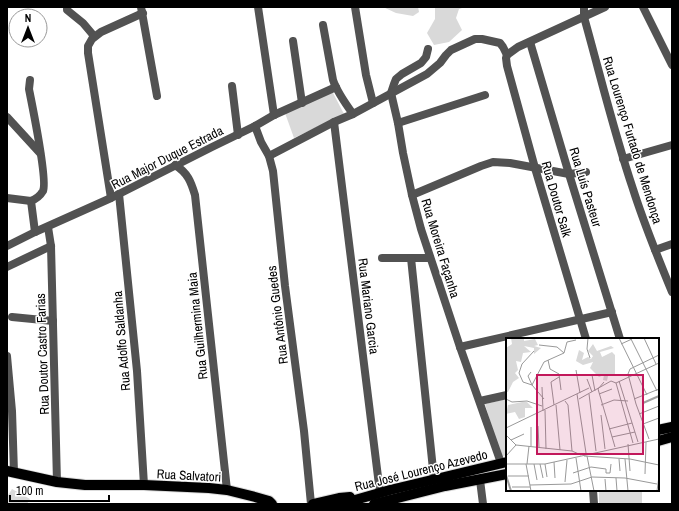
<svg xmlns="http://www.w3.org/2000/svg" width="679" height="511" font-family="'Archivo Narrow',sans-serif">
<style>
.green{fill:#d9d9d9}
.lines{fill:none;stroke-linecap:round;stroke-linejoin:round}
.major-casing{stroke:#dbdbdb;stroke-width:12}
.minor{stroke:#525252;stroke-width:8}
.major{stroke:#000;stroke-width:10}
.labels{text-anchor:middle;stroke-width:3;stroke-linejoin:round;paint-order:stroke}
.street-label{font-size:13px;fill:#000;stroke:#fff}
.inset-river{fill:none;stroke:#a0a0a0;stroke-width:2}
.inset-road{fill:none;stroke:#999;stroke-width:1}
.view{fill:#c2185b;fill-opacity:0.15;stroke:#c2185b;stroke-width:2}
.inset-edge{fill:none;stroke:#000;stroke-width:2}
</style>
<rect width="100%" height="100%" fill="#fff"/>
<g class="green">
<path d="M 383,7 L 418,7 L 419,12 L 413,16 L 396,13 Z"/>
<path d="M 435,7 L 465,7 L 459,9 L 456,18 L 462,30 L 449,42 L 434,45 L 427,33 L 435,19 Z"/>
<path d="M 332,91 L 344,114 L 294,138 L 285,113 Z"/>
<path d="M 507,399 L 507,455 L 501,457 L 485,404 Z"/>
<path d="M 12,489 L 30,499 L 27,504 L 7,504 L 7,497 Z"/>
<rect x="599" y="490" width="43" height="14"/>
</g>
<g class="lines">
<defs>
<g id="major">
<path d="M 658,430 L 672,427"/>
<path d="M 658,441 L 672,437"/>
<path d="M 7,471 L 57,482 L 85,485 L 144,485 L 209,488 L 227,490 L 255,497 L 269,501 L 272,504"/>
<path d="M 313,504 L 339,498 L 350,497"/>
<path d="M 341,504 L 390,490 L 507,462"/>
<path d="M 374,504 L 445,486 L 507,474"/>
</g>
</defs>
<use href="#major" class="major-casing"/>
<g class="minor">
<path d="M 67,7 L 67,10 L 83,23 L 94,36"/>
<path d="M 141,7 L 157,96"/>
<path d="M 258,7 L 274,115"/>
<path d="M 355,7 L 366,75 L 373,103"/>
<path d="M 584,7 L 584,17 C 600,74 614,133 633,189 C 644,224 658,258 672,292"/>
<path d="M 643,7 L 672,65"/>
<path d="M 323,25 L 333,80 C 337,92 345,103 353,114"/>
<path d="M 293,41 L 302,103"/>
<path d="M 530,42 L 569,174 L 620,339"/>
<path d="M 428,49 L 426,57 L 421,63 L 402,74 L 396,79 L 394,84 L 391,93 L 398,123 L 403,153 L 412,195 L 421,229 L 460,347 L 501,463"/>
<path d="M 30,80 L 29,89 C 32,105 48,180 43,191 C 40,196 36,199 31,201 L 35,232"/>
<path d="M 232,86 L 238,135"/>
<path d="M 7,117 L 40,153"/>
<path d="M 334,122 L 380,493"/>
<path d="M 398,123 L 485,95"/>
<path d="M 255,126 L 261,142 L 269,156 L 273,171 L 285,286 L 304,431 L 311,504"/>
<path d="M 269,156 L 334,122 L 353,114 L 427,74 L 440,63 L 446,55 L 451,50 L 475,39 L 482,39 L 500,43 L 503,47 L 507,55"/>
<path d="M 623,159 L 672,145"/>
<path d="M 175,165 C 188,173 191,182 195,195 L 227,490"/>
<path d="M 119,194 L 137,371 L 144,485"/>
<path d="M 412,195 L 481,166 L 493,162 L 510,163 L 569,174 L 586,172"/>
<path d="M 7,198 L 31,201"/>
<path d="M 111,198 L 88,53 L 88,46 L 92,39 L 101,32 L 143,13"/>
<path d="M 48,227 L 51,246 L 57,482"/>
<path d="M 7,246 L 35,232 L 111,198 L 212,147 L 255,126 L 274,115 L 336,87"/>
<path d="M 655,250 L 672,244"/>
<path d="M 382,258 L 430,258"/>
<path d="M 411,258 L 434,479"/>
<path d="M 7,267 L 51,246"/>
<path d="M 12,317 L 53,321"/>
<path d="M 586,339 L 535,168 L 507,66 L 506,58 L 507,55 L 518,47 L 605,7"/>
<path d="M 460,347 L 612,312"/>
<path d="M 7,356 L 12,411 L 14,473"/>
<path d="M 480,401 L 507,395"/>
<path d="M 480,480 L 483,504"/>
<path d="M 593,490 L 594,504"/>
</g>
<use href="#major" class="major"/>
</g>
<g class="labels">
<g class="street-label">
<text transform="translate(633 140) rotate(73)" y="5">Rua Lourenço Furtado de Mendonça</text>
<text transform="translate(167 157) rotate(-27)" y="5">Rua Major Duque Estrada</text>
<text transform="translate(586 187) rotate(73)" y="5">Rua Luís Pasteur</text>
<text transform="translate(557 199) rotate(74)" y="5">Rua Doutor Salk</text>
<text transform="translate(441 248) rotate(73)" y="5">Rua Moreira Façanha</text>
<text transform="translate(369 306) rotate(83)" y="5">Rua Mariano Garcia</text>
<text transform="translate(277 315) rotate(-97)" y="5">Rua Antônio Guedes</text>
<text transform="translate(197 326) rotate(-96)" y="5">Rua Guilhermina Maia</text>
<text transform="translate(121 341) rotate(-95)" y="5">Rua Adolfo Saldanha</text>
<text transform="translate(42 354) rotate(-92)" y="5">Rua Doutor Castro Farias</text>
<text transform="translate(421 470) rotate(-14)" y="5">Rua José Lourenço Azevedo</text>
<text transform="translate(189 475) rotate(3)" y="5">Rua Salvatori</text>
</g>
</g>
<g transform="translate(506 338)">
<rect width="153" height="153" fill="#fff"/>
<path d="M 5,0 L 18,0 L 18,3 L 29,1 L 32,7 L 28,8 L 35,10 L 28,16 L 28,10 L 18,8 L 25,14 L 17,15 L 15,24 L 10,23 L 12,32 L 9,35 L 13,40 L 7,44 L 2,54 L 0,54 L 0,10 L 6,6 ZM 87,6 L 91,13 L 105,8 L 108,10 L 94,14 L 96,19 L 106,14 L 109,17 L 109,36 L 102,38 L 101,43 L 97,42 L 98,37 L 93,39 L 84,30 L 87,24 L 77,27 L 70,23 L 73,12 L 78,15 L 76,22 L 82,19 L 85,21 L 87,18 L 82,13 ZM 16,64 L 21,64 L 27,70 L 19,70 L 19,79 L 13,81 L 9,74 L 0,76 L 2,67 Z" fill="#d9d9d9"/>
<path class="inset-river" d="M 137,65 L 153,58M 0,137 L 5,153"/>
<path class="inset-road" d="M 82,0 L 81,11 L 84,20M 113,0 L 141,57M 138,0 L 150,26M 125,1 L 151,53M 115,6 L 126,1M 28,13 L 16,26 L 13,35 L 17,44 L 26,47 L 38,61M 58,15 L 61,4 L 70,2M 42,22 L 44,31 L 53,36 L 55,52M 70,32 L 74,55M 25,34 L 22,38 L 26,47M 86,37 L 89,53M 81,41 L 86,54M 113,43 L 132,104M 98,44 L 92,51 L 109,109M 26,47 L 38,24 L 58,15 L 51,9 L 33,7M 36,49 L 37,73M 71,56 L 80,115M 83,56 L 90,113M 93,56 L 106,51M 0,61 L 6,64 L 21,63 L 36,68M 73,61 L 105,43 L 110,45M 128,61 L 153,51M 59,63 L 62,67 L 66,113M 48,67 L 45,44 L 53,39M 50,67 L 54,112M 95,67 L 108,62 L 122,63M 39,72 L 40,111M 133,76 L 153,68M 95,77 L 99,111M 137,86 L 153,80M 32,88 L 33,110M 0,90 L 83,50M 103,91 L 126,85M 0,97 L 10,107 L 66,113 L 75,117M 106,99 L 129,94M 143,101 L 130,66 L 122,36 L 124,31 L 153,17M 5,102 L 18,96M 127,105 L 110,45 L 153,25M 122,106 L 124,133M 25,108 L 25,89M 0,118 L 10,107M 78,118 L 124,121 L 153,127M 81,118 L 88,153M 70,120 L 75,153M 113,121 L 114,133M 119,121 L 122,153M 48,124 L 49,140M 0,126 L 39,126 L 153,101M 20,126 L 25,153M 21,126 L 23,108M 28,126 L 31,142M 34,126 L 37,140M 39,126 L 41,139M 67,135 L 85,129 L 100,131 L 100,135 L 104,135 L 105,126M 139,136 L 140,104M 2,138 L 23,138M 110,140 L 111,153M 99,141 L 100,153M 59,144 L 61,122M 24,147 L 65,146 L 86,139 L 119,140 L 151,146M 6,149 L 24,149M 151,153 L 153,138"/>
<path class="view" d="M 31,37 L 137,37 L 137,116 L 31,116 Z"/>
<rect width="153" height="153" class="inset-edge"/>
</g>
<rect width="679" height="511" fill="none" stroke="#000000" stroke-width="16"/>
<g transform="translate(28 28)"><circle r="19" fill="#ffffff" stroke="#999999"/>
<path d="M0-3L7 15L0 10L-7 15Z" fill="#000000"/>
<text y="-6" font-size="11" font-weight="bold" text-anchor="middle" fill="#000000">N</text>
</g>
<path d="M10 495v6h99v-6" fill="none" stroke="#000000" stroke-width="2"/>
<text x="16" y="495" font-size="12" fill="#000000" stroke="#ffffff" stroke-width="3" paint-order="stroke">100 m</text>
</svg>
